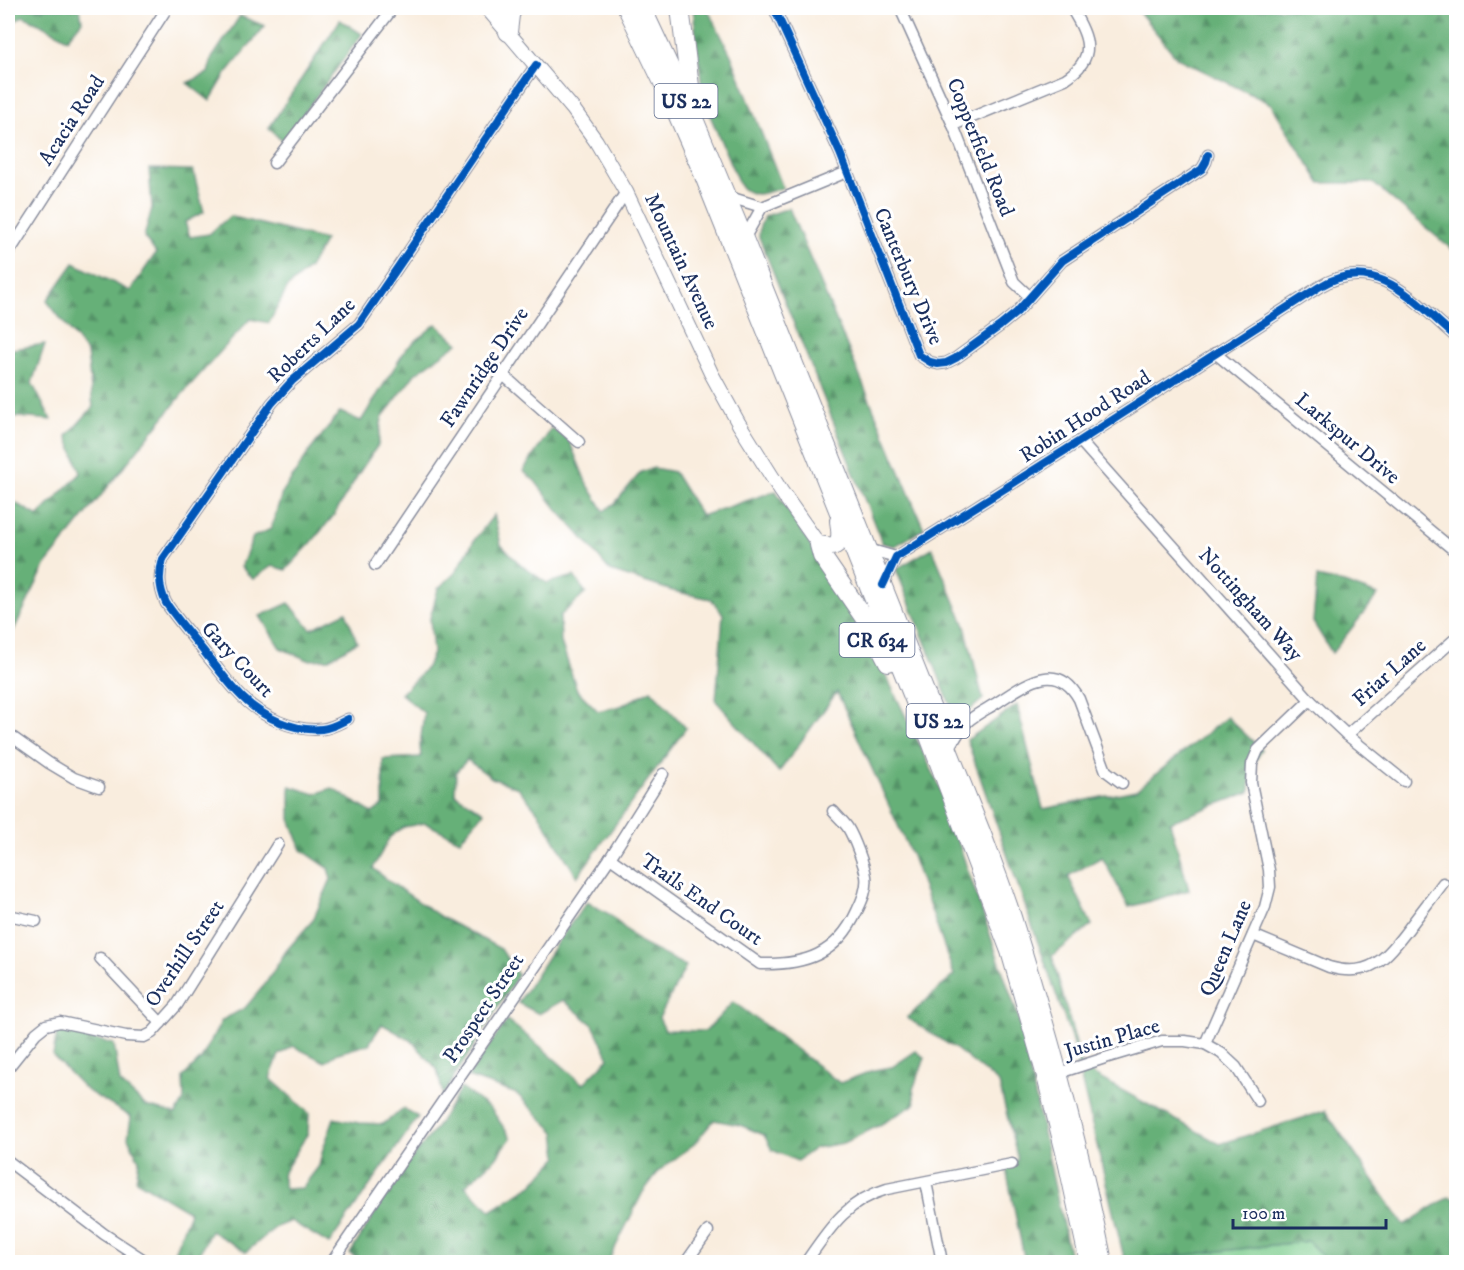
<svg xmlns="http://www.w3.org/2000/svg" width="1464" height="1270" font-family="'IM FELL DW Pica',serif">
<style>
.green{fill:#7dcc8d;stroke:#4c7e76;stroke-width:1.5}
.forest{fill:url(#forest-firs);stroke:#40706b;stroke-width:1.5}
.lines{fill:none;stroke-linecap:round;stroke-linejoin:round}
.street-casing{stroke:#8a8e9e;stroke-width:13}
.secondary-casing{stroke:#8a8e9e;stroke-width:16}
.highway-casing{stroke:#8a8e9e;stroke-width:20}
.street{stroke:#fff;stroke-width:10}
.secondary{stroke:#fff;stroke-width:14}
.highway{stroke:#fff;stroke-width:18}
.cycleway-casing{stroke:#fff;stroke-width:11}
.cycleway{stroke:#0057b8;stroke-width:8}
.labels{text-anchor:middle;stroke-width:6;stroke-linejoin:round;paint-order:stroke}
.shield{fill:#fff;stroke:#5f6d8e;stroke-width:1.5}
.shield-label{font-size:20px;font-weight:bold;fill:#1b2f5e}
.street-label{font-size:21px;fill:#1b2f5e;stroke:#fff}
</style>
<defs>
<pattern id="forest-firs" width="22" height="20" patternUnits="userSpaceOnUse" patternTransform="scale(1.5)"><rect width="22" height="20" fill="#66b078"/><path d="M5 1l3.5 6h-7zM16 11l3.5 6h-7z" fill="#539066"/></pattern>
</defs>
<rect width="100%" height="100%" fill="#fff"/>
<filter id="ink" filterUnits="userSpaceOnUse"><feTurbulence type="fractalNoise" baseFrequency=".0167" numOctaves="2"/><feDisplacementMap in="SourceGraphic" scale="12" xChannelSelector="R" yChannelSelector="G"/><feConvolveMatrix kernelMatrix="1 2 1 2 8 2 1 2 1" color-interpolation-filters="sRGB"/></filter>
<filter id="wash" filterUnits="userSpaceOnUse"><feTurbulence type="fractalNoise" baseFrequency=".008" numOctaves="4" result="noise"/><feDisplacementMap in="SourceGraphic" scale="24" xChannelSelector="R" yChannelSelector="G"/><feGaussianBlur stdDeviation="1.35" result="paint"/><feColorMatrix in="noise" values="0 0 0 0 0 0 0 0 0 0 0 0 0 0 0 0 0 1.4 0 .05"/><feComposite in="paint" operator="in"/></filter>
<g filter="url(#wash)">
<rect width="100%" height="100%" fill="#f9edde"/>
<path class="green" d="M 1308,1241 L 1328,1262 L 1125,1262 Z"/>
<g class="forest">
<path d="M 8,8 L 80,8 L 82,21 L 67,39 L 41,24 L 23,16 L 8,26 Z"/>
<path d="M 693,8 L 707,8 L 731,55 L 783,188 C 766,192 754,200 740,186 L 703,99 Z"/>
<path d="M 1136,8 L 1456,8 L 1456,253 L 1373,183 L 1320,183 L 1271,104 L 1177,58 Z"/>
<path d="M 240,16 L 265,26 L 226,74 L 210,101 L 187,83 L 208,73 L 212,58 Z"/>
<path d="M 340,20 L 362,34 L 283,142 L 269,128 Z"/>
<path d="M 149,169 L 193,170 L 204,212 L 185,222 L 190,237 L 209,234 L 230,216 L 325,240 L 309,268 L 288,287 L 269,323 L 250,319 L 184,392 L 46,564 L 11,636 L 8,634 L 8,499 L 38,516 L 81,473 L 67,436 L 93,407 L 87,353 L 47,301 L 74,263 L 130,291 L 156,253 L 144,237 L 152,208 Z"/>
<path d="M 789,208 L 924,529 L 895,546 L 882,543 L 759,237 L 760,226 L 765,216 Z"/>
<path d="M 436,324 L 458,343 L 415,374 L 382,418 L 378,445 L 359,473 L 334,515 L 311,543 L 286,570 L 272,566 L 253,579 L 241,567 L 253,537 L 271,529 L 282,493 L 309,452 L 340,412 L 361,421 L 406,349 Z"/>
<path d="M 45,344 L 32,383 L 51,420 L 8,416 L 8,350 Z"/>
<path d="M 552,428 L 569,440 L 586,482 L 604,511 L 615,503 L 641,472 L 654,468 L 674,472 L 701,516 L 776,491 L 863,628 L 938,783 L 1018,1016 L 1071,1262 L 1025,1262 L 1005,1164 L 1018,1160 L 999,1083 L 956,1049 L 907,1018 L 954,975 L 912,856 L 837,692 L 779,772 L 716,701 L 723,614 L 711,599 L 673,591 L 610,571 L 588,544 L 555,507 L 535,481 L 523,471 Z"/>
<path d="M 494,515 L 501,545 L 521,565 L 547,583 L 574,576 L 586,593 L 560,616 L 561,642 L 577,690 L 598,711 L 621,706 L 651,690 L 686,728 L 577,877 L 538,812 L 518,788 L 492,778 L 467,760 L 456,772 L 455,794 L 484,812 L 460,840 L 425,823 L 404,827 L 390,837 L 373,868 L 389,881 L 441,917 L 501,949 L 518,975 L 443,1095 L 437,1069 L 412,1041 L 382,1024 L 369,1044 L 338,1053 L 325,1062 L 293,1046 L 279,1055 L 270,1078 L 309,1113 L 308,1133 L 282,1175 L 285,1189 L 302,1188 L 319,1166 L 323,1149 L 334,1118 L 359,1123 L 383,1124 L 404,1109 L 418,1117 L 329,1244 L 291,1221 L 276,1227 L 246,1252 L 211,1231 L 195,1262 L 178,1262 L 172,1257 L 190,1212 L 136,1180 L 139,1160 L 128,1138 L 131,1117 L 86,1090 L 53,1056 L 57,1030 L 114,1044 L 120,1083 L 146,1106 L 176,1114 L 184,1100 L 183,1077 L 201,1059 L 222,1020 L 245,1008 L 266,983 L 286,951 L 313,920 L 331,879 L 328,868 L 302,850 L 290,819 L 290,786 L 315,794 L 332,788 L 372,813 L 383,805 L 383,759 L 421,757 L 420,745 L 424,713 L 401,694 L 427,667 L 433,653 L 430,618 L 438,589 L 455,573 L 475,539 Z"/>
<path d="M 932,548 L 965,626 L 983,699 L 968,712 L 953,712 L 896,569 Z"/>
<path d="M 1317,577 L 1344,583 L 1378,595 L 1332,653 L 1313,622 Z"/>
<path d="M 289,603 L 311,629 L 346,612 L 357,642 L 329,659 L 308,660 L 280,648 L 260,616 Z"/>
<path d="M 1017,705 L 1043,809 L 1136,790 L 1227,717 L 1262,750 L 1251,768 L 1250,792 L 1170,822 L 1189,890 L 1129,907 L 1102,857 L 1068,876 L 1092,925 L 1052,956 L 1083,1069 L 1220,1144 L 1325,1111 L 1404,1225 L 1449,1197 L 1456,1199 L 1456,1262 L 1328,1262 L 1308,1241 L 1125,1262 L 1071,1037 L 967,740 Z"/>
<path d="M 587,902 L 609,914 L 642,944 L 686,966 L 659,1018 L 665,1030 L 706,1031 L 733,1002 C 770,1027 804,1057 840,1083 L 874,1070 L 892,1067 L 916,1051 L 925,1058 L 913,1089 L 915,1104 L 878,1126 L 844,1143 L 815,1148 L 797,1161 L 772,1150 L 764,1135 L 740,1125 L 714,1120 L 694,1144 L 659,1171 L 643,1192 L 608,1262 L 364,1262 L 350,1254 L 396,1178 L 436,1128 L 461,1088 L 491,1109 L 511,1138 L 495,1159 L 465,1186 L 491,1211 L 532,1185 L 558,1157 L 555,1132 L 517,1094 L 468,1077 L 507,1020 L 541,1047 L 583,1084 L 609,1058 L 593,1025 L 563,1000 L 539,1014 L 518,1003 L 560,938 Z"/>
</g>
</g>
<g filter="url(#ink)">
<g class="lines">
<defs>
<g id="street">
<path d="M 774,8 L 840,153 L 919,355 L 930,362 L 938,364 L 946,363 L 956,358 L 1000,326 L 1017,312 L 1062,261 L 1202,169 L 1206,162 L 1208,155"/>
<path d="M 900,8 L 953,125 L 1014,282 L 1030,297"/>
<path d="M 953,125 L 1065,79 C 1098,58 1089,36 1071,8"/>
<path d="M 274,163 L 393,8"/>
<path d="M 726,196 L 762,207 L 847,172"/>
<path d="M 744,239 L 762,207"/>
<path d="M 8,254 L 167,8"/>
<path d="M 1215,353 L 1456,552"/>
<path d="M 502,374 L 579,442"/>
<path d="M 1080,441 L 1310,700 L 1347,735 L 1404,781"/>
<path d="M 868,549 L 896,557"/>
<path d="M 375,565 L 626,192"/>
<path d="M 883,585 L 896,557 L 1080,441 L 1319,287 C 1376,252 1416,303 1456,337"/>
<path d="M 936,716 L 967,722"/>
<path d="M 348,719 C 340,723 332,728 322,729 C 294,732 262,717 242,697 C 230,685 220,671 209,658 C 195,640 179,622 166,603 C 159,588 158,575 163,559 L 272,403 L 292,381 L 359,324 L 536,65"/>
<path d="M 8,734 L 49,763 L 74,778 L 99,787"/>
<path d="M 1347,735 L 1456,638"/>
<path d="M 949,749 C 954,741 960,729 967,722 C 974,715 989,708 998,702 C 1026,684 1057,659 1079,699 L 1106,771 L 1122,783"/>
<path d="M 610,858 L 760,964 C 805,965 837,955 857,911 C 862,901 868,888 866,876 C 864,864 854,838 848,828 C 844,822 838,817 833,811"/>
<path d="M 8,915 L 36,921"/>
<path d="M 1253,935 L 1329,967 C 1370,979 1386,958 1409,928 C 1420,913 1432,898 1443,883"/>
<path d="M 100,958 L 161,1023"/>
<path d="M 1205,1044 L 1265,907 L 1270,887 L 1269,870 L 1251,783 L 1252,764 L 1258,750 L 1310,700"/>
<path d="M 8,1068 L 36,1033 L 46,1025 L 60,1022 L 126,1036 L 144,1037 L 152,1033 L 177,1005 L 278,844"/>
<path d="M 1059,1073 L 1105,1058 L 1162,1041 L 1185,1041 L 1205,1044 L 1221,1053 L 1236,1067 L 1258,1101"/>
<path d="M 8,1161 L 104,1234 L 147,1262"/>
<path d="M 926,1182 L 942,1262"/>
<path d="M 332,1262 L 610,858 L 663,774"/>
<path d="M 686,1262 L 708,1231"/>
<path d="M 806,1262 C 829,1229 846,1201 887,1189 L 1012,1164"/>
</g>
<path id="secondary" d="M 487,8 L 573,109 L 596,141 L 626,192 L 711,373 L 739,424 L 781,491 L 819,545"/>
<g id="highway">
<path d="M 627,8 L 668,93 L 702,171 L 930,739 L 1010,951 L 1046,1076 L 1066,1156 L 1089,1262"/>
<path d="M 642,8 L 694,119 L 744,239 L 983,837 C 994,867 1006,897 1015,927 C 1050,1038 1080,1149 1103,1262"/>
<path d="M 680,8 L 692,102"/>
<path d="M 508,32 L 510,15 L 513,8"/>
<path d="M 839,521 C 842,540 841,550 819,545 L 822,556 L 869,625 L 888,662"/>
</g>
</defs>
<use href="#street" class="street-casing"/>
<use href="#secondary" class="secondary-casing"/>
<use href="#highway" class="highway-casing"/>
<use href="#street" class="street"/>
<use href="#secondary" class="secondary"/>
<use href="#highway" class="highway"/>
<defs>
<g id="cycleway">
<path d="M 774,8 L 840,153 L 919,355 L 930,362 L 938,364 L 946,363 L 956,358 L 1000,326 L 1017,312 L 1062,261 L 1202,169 L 1206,162 L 1208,155"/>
<path d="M 883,585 L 896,557 L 1080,441 L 1319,287 C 1376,252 1416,303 1456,337"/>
<path d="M 348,719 C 340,723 332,728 322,729 C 294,732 262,717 242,697 C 230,685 220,671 209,658 C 195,640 179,622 166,603 C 159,588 158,575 163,559 L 272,403 L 292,381 L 359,324 L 536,65"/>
</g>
</defs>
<use href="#cycleway" class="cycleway-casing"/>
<use href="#cycleway" class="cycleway"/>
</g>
</g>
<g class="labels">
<g class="shield">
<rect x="654.5" y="84" width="63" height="34" rx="4.5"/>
<rect x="839.5" y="623" width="75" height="34" rx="4.5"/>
<rect x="906.5" y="704" width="63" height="34" rx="4.5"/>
</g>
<g class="shield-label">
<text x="686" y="108">US 22</text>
<text x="877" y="647">CR 634</text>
<text x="938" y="728">US 22</text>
</g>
<g class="street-label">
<text transform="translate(71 120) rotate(-57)" y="7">Acacia Road</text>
<text transform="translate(981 147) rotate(68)" y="7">Copperfield Road</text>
<text transform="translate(682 261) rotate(65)" y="7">Mountain Avenue</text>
<text transform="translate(909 276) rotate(67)" y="7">Canterbury Drive</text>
<text transform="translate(311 340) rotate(-44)" y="7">Roberts Lane</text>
<text transform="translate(484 367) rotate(-56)" y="7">Fawnridge Drive</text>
<text transform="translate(1085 416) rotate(-33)" y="7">Robin Hood Road</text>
<text transform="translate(1348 438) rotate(40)" y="7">Larkspur Drive</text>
<text transform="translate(1251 604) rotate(48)" y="7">Nottingham Way</text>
<text transform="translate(238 659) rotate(47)" y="7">Gary Court</text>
<text transform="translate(1389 672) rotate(-42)" y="7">Friar Lane</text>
<text transform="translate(702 899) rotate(35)" y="7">Trails End Court</text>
<text transform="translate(1225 948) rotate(-67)" y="7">Queen Lane</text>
<text transform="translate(184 953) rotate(-56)" y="7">Overhill Street</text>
<text transform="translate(483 1008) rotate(-56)" y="7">Prospect Street</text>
<text transform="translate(1112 1038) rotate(-16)" y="7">Justin Place</text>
</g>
</g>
<rect width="1464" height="1270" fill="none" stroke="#fff" stroke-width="30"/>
<path d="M1233 1219v9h153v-9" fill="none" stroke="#1b2f5e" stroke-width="3"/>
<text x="1242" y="1219" font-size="18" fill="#1b2f5e" stroke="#ffffff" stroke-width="4.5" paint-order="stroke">100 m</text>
</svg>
